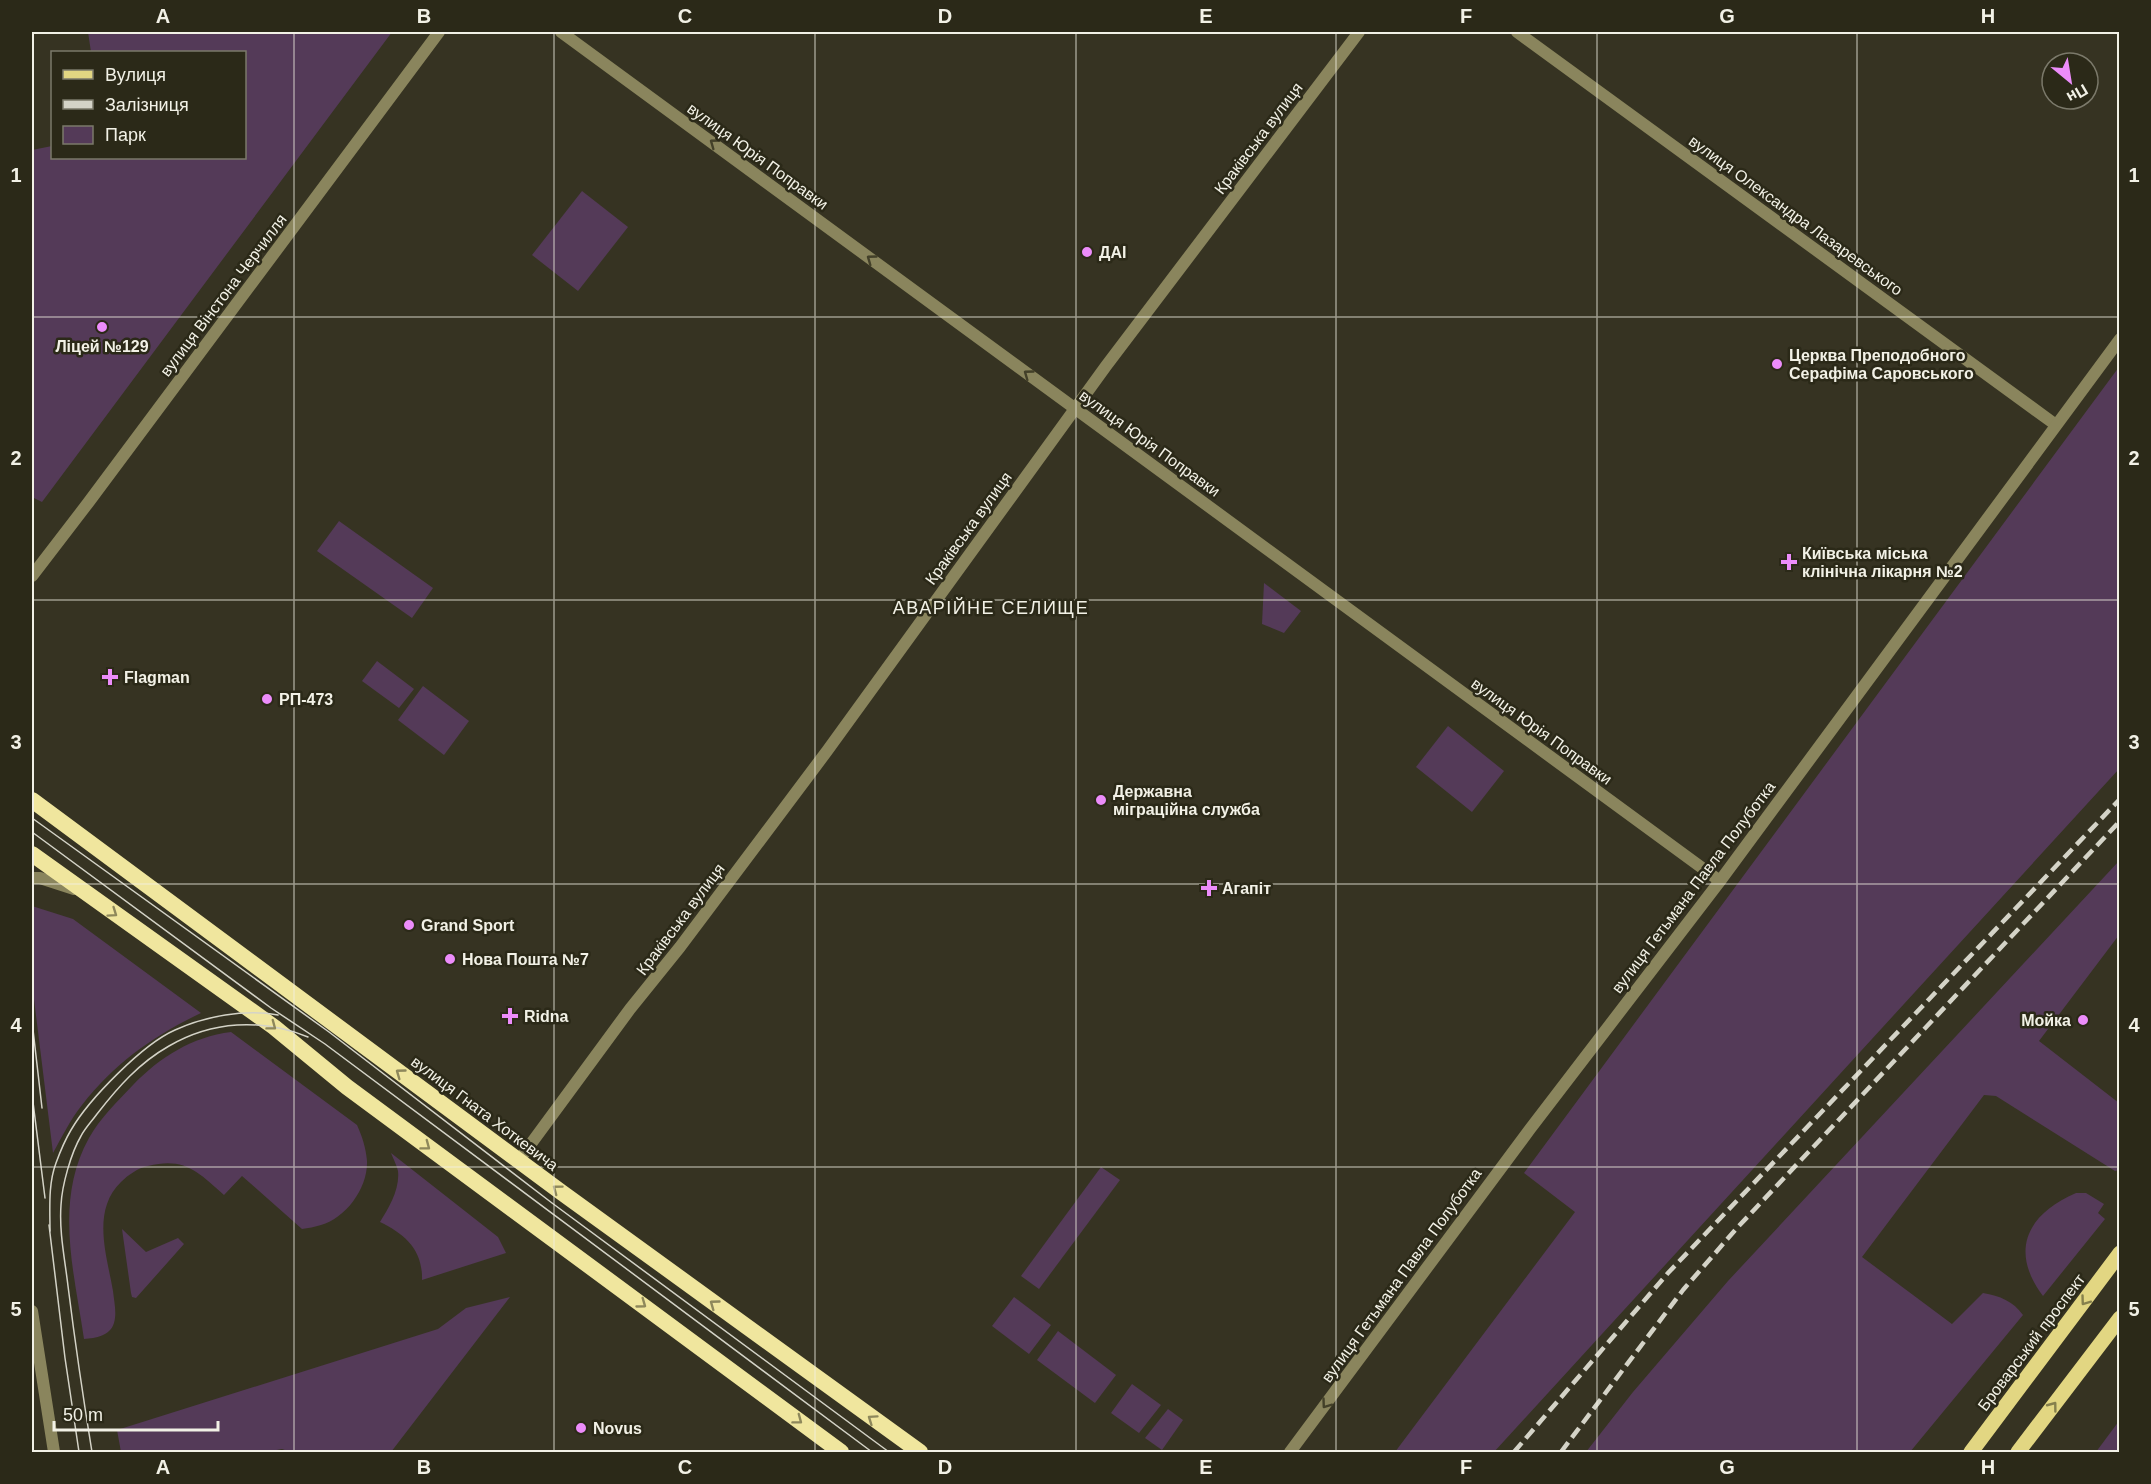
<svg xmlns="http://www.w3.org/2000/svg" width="2151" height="1484" font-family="Arial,sans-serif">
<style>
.green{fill:#543a58}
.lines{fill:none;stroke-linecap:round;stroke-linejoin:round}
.minor{stroke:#8a855d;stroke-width:12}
.tertiary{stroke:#8a855d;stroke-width:12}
.primary{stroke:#e2d682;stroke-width:15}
.trunk{stroke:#f0e69e;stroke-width:16}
.tram{stroke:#d4d3c7;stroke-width:1.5}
.rail{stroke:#d4d3c7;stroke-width:4.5;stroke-dasharray:12 6;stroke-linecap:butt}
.oneway{stroke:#434029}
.oneway2{stroke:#8e885b}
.oneway3{stroke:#86804d}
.grid{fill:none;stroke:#f2f1e6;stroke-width:1.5;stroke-opacity:0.55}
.poi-dot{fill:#ec8cfa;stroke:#2b2918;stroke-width:2}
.labels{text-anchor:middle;stroke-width:5;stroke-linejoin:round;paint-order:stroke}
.street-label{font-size:16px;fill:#f2f1e6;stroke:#2b2918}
.poi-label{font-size:16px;font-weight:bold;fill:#f2f1e6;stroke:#2b2918;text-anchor:start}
.neighbourhood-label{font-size:18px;letter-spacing:1.5px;fill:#f2f1e6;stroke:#2b2918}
.neatline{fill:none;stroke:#f2f1e6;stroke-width:2}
.grid-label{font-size:20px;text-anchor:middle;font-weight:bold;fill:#f2f1e6}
</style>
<rect width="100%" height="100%" fill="#363322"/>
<g class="green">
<path d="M 88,32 L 392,32 L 42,502 L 32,497 L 32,150 L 52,146 L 52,158 L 244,158 L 244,52 L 91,52 Z"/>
<path d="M 582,191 L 628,227 L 578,291 L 532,255 Z"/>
<path d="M 2119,367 L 2119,769 L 1494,1452 L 1395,1452 L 1575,1212 L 1524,1173 Z"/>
<path d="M 339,521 L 433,588 L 412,618 L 317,551 Z"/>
<path d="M 1264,583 L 1301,611 L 1284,633 L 1262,624 Z"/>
<path d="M 377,661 L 414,689 L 399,708 L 362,681 Z"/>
<path d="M 423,686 L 469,721 L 444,755 L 398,720 Z"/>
<path d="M 1448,726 L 1504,771 L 1472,812 L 1416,767 Z"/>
<path d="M 2119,861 L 2119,935 L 2039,1041 L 2119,1103 L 2119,1170 L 2115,1171 L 1996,1096 L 1984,1095 L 1862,1257 L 1952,1324 L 1983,1293 C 2000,1296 2013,1301 2023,1315 L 1910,1452 L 1586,1452 L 1633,1392 L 1728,1281 Z"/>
<path d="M 32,906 L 73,919 L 201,1013 C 153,1036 115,1063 82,1105 C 70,1120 62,1137 53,1153 L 32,983 Z"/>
<path d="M 231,1032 L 357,1125 C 362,1136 366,1148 367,1161 C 368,1188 346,1218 321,1225 C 315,1227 308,1228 302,1229 L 242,1176 L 224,1195 C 198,1172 185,1157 148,1166 C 138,1168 128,1175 121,1182 C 91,1211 107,1256 113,1291 C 114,1301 117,1313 114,1323 C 110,1336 96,1338 84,1339 C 74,1271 54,1201 89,1138 C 100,1118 118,1101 133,1085 C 160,1057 192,1037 231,1032 Z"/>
<path d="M 391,1153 L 498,1237 L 506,1253 L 422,1280 C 423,1250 405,1234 380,1222 C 389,1208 400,1189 398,1171 C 397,1166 393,1158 391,1153 Z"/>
<path d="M 1101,1167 L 1120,1180 L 1039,1289 L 1021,1276 Z"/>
<path d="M 2076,1193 L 2086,1193 L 2104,1204 L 2098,1213 L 2105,1219 L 2043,1296 C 2009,1251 2027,1214 2076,1193 Z"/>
<path d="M 122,1229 L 146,1252 L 178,1238 L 184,1244 L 136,1298 L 132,1297 L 131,1293 Z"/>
<path d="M 510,1297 L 391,1452 L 290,1452 L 282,1449 L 266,1452 L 121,1452 L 117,1430 L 438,1329 L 466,1308 Z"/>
<path d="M 1014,1297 L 1051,1325 L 1029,1354 L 992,1326 Z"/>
<path d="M 1058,1331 L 1116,1375 L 1095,1403 L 1037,1360 Z"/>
<path d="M 1132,1384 L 1161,1405 L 1139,1433 L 1111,1413 Z"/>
<path d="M 1168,1409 L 1183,1420 L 1162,1450 L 1145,1438 Z"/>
<path d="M 2119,1421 L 2119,1452 L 2096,1452 Z"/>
</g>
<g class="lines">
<g class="minor">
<path d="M 561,32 L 1720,881"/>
<path d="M 1517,32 L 2056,425"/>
<path d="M 32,576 L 88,503 L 439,32"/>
<path d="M 519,1160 L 630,1009 L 680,947 L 827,751 L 1106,366 L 1359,32"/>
<path d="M 1290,1452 L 1530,1129 L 1720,881 L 2120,339"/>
</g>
<g class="tertiary">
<path d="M 32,878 L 40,878 L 74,889"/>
<path d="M 32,1311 L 54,1452"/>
</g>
<g class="primary">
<path d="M 1971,1452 L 2120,1253"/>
<path d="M 2018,1452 L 2120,1318"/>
</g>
<g class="trunk">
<path d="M 32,800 L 561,1192 L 920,1452"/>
<path d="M 32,854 L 274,1027 L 347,1087 L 841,1452"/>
</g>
<g class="tram">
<path d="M 32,818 L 329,1032 L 552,1203 L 889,1452"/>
<path d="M 32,832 L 271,1008 L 325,1044 L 872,1452"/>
<path d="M 32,1021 L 42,1108"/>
<path d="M 32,1094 L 45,1198"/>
<path d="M 49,1225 L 65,1358 L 79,1452"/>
<path d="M 50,1231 C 50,1209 48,1184 56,1163 C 60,1152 65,1140 71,1130 C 89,1099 143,1044 175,1030 C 206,1016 244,1009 278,1015"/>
<path d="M 92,1452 C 83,1397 75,1342 68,1286 C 65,1260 59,1232 61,1205 C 62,1185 71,1153 81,1136 C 85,1128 92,1121 97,1114 C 118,1087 139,1063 169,1046 C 212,1021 261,1018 308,1037"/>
</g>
<g class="rail">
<path d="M 1514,1452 L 1668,1273 L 2120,799"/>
<path d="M 1561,1452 L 1683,1290 L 1737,1228 L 2120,821"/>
</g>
</g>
<defs><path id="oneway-chevron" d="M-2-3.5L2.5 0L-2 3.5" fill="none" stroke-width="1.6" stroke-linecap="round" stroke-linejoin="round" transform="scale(1.5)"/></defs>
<g class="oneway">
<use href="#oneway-chevron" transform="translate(714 143) rotate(-144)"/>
<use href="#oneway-chevron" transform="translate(871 259) rotate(-144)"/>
<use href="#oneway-chevron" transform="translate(1028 374) rotate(-144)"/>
<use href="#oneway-chevron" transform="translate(1326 1404) rotate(126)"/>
</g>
<g class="oneway2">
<use href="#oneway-chevron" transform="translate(113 913) rotate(35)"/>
<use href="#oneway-chevron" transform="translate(272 1026) rotate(37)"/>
<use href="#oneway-chevron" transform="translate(400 1073) rotate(-144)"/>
<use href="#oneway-chevron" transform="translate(426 1146) rotate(37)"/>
<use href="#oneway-chevron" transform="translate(557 1189) rotate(-143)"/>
<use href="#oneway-chevron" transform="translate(642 1304) rotate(36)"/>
<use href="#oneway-chevron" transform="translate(714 1304) rotate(-144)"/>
<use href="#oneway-chevron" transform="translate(872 1419) rotate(-145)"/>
<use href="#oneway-chevron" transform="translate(798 1420) rotate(37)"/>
</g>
<g class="oneway3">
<use href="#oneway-chevron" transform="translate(2085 1301) rotate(126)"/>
<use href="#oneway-chevron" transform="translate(2053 1406) rotate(-53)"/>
</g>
<path class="grid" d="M 294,32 L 294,1452M 554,32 L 554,1452M 815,32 L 815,1452M 1076,32 L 1076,1452M 1336,32 L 1336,1452M 1597,32 L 1597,1452M 1857,32 L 1857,1452M 32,317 L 2120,317M 32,600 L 2120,600M 32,884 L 2120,884M 32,1167 L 2120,1167"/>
<g class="poi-dot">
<circle cx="1087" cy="252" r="6"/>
<circle cx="102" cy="327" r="6"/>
<circle cx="1777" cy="364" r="6"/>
<path d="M1786 553h6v6h6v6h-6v6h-6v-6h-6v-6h6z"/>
<path d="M107 668h6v6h6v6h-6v6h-6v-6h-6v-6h6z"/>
<circle cx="267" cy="699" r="6"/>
<circle cx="1101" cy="800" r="6"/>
<path d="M1206 879h6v6h6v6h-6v6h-6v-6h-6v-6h6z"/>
<circle cx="409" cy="925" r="6"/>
<circle cx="450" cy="959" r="6"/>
<path d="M507 1007h6v6h6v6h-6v6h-6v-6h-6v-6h6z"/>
<circle cx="2083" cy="1020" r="6"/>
<circle cx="581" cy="1428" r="6"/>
</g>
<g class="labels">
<g class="street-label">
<text transform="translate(1258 138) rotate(-53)" y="6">Краківська вулиця</text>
<text transform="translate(758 156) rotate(36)" y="6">вулиця Юрія Поправки</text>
<text transform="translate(1796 215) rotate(36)" y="6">вулиця Олександра Лазаревського</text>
<text transform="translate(223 295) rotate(-53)" y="6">вулиця Вінстона Черчилля</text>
<text transform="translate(1150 443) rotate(36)" y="6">вулиця Юрія Поправки</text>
<text transform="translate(968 528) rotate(-54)" y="6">Краківська вулиця</text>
<text transform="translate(1542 731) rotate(36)" y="6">вулиця Юрія Поправки</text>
<text transform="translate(1693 887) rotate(-53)" y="6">вулиця Гетьмана Павла Полуботка</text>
<text transform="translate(680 919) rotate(-53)" y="6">Краківська вулиця</text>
<text transform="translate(485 1113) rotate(37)" y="6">вулиця Гната Хоткевича</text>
<text transform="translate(1401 1275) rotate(-54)" y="6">вулиця Гетьмана Павла Полуботка</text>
<text transform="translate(2031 1342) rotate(-53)" y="6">Броварський проспект</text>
</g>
<g class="poi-label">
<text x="1099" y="258">ДАІ</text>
<text x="102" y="352" text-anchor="middle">Ліцей №129</text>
<text x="1789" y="361">Церква Преподобного<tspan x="1789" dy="18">Серафіма Саровського</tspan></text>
<text x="1802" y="559">Київська міська<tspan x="1802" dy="18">клінічна лікарня №2</tspan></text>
<text x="124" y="683">Flagman</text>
<text x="279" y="705">РП-473</text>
<text x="1113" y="797">Державна<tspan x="1113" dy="18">міграційна служба</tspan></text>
<text x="1222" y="894">Агапіт</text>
<text x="421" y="931">Grand Sport</text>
<text x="462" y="965">Нова Пошта №7</text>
<text x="524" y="1022">Ridna</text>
<text x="2071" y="1026" text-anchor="end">Мойка</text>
<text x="593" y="1434">Novus</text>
</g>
<g class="neighbourhood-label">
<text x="991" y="614">АВАРІЙНЕ СЕЛИЩЕ</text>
</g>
</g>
<rect width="2151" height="1484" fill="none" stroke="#2b2918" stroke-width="66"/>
<rect x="51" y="51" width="195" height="108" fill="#2b2918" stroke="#7b796a" stroke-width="1.5"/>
<rect x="63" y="70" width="30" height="9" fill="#e2d682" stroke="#7b796a" stroke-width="1.5"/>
<text x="105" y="81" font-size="18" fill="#f2f1e6">Вулиця</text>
<rect x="63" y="100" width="30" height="9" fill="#d4d3c7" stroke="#7b796a" stroke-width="1.5"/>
<text x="105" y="111" font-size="18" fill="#f2f1e6">Залізниця</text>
<rect x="63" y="126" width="30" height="18" fill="#543a58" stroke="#7b796a" stroke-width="1.5"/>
<text x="105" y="141" font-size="18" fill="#f2f1e6">Парк</text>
<g transform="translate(2070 81) rotate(150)"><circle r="28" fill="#2b2918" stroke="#7b796a" stroke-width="1.5"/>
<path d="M0-4.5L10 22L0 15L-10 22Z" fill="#ec8cfa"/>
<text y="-9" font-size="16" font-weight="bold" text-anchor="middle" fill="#f2f1e6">Пн</text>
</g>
<path d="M54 1421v9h164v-9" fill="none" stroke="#f2f1e6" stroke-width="3"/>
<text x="63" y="1421" font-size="18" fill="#f2f1e6" stroke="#2b2918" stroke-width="4.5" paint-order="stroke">50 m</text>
<rect x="33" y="33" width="2085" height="1418" class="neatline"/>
<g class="grid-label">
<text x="163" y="23">A</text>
<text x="424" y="23">B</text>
<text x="685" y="23">C</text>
<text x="945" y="23">D</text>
<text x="1206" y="23">E</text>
<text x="1466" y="23">F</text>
<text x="1727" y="23">G</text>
<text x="1988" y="23">H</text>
<text x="16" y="182">1</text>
<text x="2134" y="182">1</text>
<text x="16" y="465">2</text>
<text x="2134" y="465">2</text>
<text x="16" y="749">3</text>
<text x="2134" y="749">3</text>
<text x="16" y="1032">4</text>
<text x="2134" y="1032">4</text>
<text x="16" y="1316">5</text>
<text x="2134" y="1316">5</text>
<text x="163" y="1474">A</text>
<text x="424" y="1474">B</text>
<text x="685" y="1474">C</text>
<text x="945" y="1474">D</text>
<text x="1206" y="1474">E</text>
<text x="1466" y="1474">F</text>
<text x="1727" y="1474">G</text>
<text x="1988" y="1474">H</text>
</g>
</svg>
